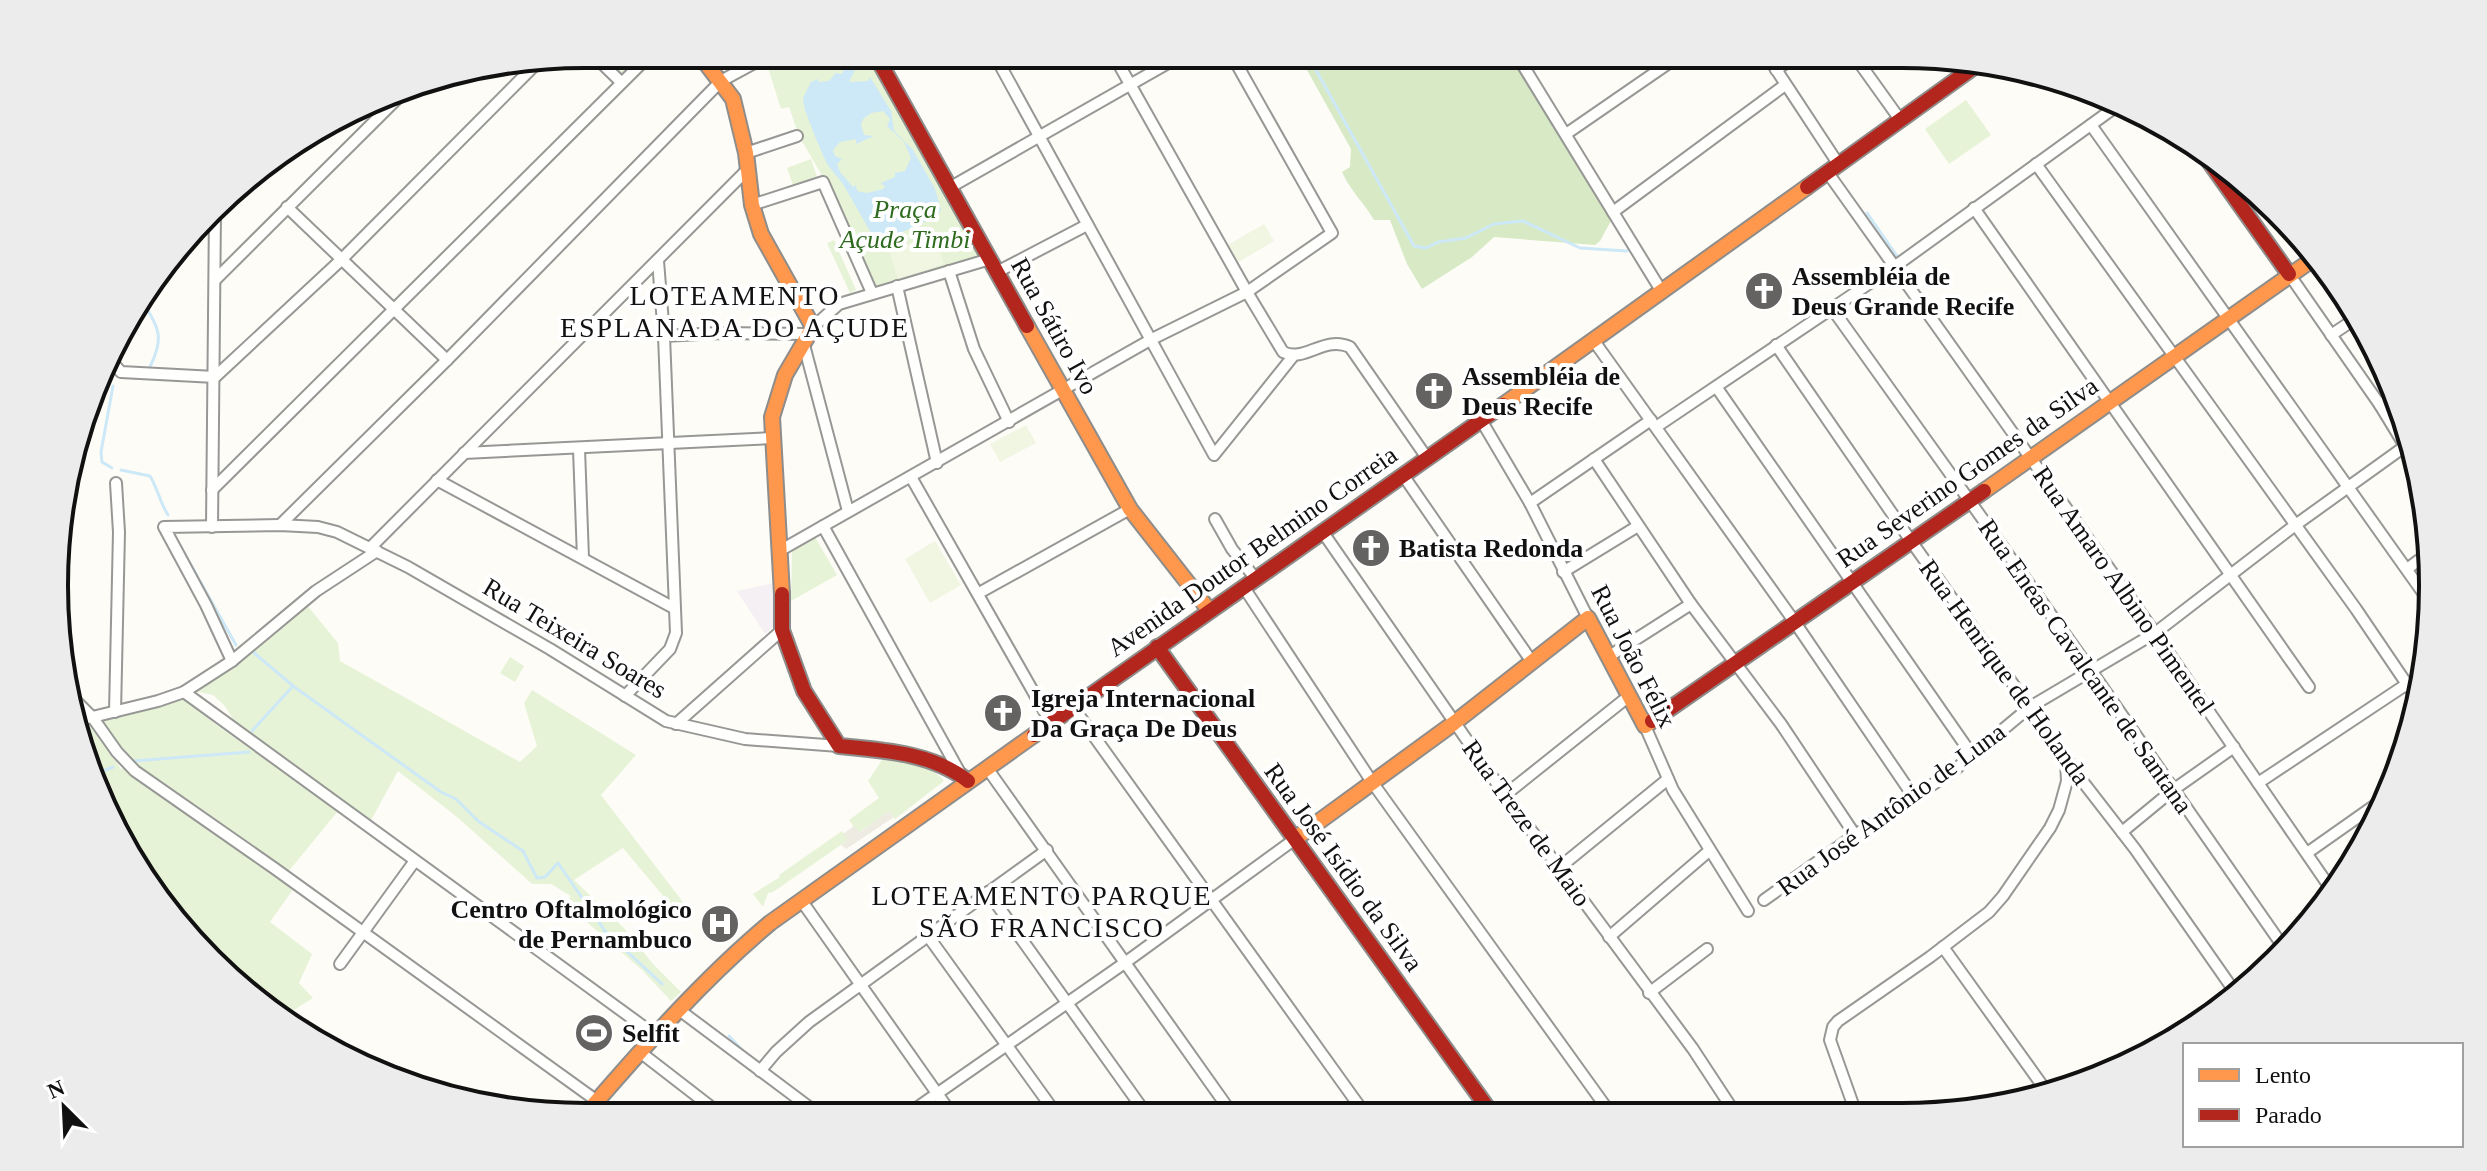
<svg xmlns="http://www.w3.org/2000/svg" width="2487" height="1171" font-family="'Times New Roman',serif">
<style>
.industrial{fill:#f5f0f3}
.green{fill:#e7f3d7}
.forest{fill:#d8eac5}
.pitch{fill:#f0f6e1}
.plaza{fill:#edebe2}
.water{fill:#cde8f7;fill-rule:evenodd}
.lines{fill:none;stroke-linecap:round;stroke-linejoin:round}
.stream{stroke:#cde8f7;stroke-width:3}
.canal{stroke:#cde8f7;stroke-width:10}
.street-casing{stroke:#979795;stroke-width:14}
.slow-casing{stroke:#8e8d8b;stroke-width:18}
.jam-casing{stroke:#8e8d8b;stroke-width:18}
.street{stroke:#fffffe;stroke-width:10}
.slow{stroke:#ff974d;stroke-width:14}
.jam{stroke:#b3261e;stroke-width:14}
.labels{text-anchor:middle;stroke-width:8;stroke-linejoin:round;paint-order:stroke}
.park-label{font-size:26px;font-style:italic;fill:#2f6b1f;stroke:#fff}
.poi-label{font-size:26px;font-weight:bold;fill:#111;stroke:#fff;text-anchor:start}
.street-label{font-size:26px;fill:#111;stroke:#fff}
.neighbourhood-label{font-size:28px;letter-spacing:2px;fill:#111;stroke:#fff}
.rim{fill:none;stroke:#111;stroke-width:4}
</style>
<rect width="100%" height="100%" fill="#fdfcf7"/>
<path class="industrial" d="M 773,583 L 774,626 L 765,634 L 737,591 Z"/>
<g class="green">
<path d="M 592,54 L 651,54 L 621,82 Z"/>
<path d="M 771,54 L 870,54 L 984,256 L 876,288 L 838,203 L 799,136 L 789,107 L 781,109 L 765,58 Z"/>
<path d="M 1966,100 L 1991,135 L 1949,164 L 1925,129 Z"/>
<path d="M 811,159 L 818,180 L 794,188 L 787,168 Z"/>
<path d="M 834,240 L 856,290 L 850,293 L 827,243 Z"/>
<path d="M 815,537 L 837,575 L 791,601 L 792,550 Z"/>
<path d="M 306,604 L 338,643 L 340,661 L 520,762 L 537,746 L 524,703 L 532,690 L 636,755 L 601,795 L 689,910 L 680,916 L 623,848 L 574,880 L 625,929 L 653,964 L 681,992 L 671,1001 L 642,970 L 566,904 L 571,896 L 551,884 L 532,884 L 457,817 L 398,771 L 370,822 L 239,729 L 225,706 L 213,695 L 194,691 L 219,676 Z"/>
<path d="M 510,657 L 524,666 L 515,682 L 500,673 Z"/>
<path d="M 184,698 L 215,724 L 338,811 L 288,872 L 136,766 L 102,720 L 163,706 Z"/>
<path d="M 92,724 L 121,769 L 125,767 L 294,888 L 270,922 L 312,954 L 299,983 L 313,998 L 289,1013 L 289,1019 L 235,985 L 125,851 L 78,726 Z"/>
<path d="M 884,757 C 904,760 932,765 944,781 L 895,819 L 890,812 L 858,833 L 849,820 L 879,798 L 868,781 Z"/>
<path d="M 842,831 L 848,840 L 773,892 L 768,893 L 763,907 L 753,894 L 780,877 L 779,875 Z"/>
</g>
<path class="forest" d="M 1298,54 L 1509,54 L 1612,219 L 1600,241 L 1595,245 L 1494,237 L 1472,257 L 1422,289 L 1407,264 L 1390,220 L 1374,220 C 1364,203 1350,190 1342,172 L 1350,167 L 1351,149 Z"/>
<g class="pitch">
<path d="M 1264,224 L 1274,241 L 1237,263 L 1226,246 Z"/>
<path d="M 935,235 L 944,264 L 898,279 L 889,250 Z"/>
<path d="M 1026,425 L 1036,443 L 1000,462 L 990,444 Z"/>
<path d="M 935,541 L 961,585 L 930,603 L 905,559 Z"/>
</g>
<path class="plaza" d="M 889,811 L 894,817 L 846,849 L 841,845 L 848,840 L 843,834 L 854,826 L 859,833 Z"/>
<path class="water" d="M 836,73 L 845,75 L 850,82 L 868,81 L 870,77 L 891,111 L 894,131 L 913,150 L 935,189 L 941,209 L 938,216 L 887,239 L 874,238 L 843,184 L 827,164 L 816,139 L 805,110 L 803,98 L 811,82 L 818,79 L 818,82 L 829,81 ZM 883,111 L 890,119 L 887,126 L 904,142 L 911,158 L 905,171 L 895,173 L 895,177 L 881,183 L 885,187 L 883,189 L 867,193 L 857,191 L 856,185 L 853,187 L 840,172 L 837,164 L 842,159 L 835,156 L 833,150 L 840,142 L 856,139 L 856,144 L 874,136 L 864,135 L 861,125 L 863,119 L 871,113 Z"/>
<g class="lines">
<g class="stream">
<path d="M 1307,54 L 1414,246 L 1426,248 L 1438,242 L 1466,238 L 1494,224 L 1523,221 L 1580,248 L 1627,251"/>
<path d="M 1867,213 L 1897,256"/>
<path d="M 142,299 C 157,329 166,333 150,367"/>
<path d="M 112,468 L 102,462 L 101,452 L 113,386"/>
<path d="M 121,470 L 150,476 C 158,489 160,503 168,515"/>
<path d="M 183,551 L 236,645"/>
<path d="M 252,651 L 293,686 L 441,792 L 456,799 L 478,821 L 523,851 L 537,878 L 545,877 L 558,863 L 605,931 L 662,984"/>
<path d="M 252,731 L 293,686"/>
<path d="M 133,761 L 249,752"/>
<path d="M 96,774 L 113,767"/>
<path d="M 729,1036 L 746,1054"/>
</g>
<path class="canal" d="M 846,77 L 850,69 L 849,58"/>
<defs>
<g id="street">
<path d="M 592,54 L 621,82"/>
<path d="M 994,54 L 1214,455 L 1294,355"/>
<path d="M 1113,54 L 1247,292 L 1283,352 C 1305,363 1324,335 1350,347 L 1427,458"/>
<path d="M 1516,54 L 1662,292"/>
<path d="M 1766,54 L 1839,165"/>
<path d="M 1853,54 L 1901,121"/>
<path d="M 1520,62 L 1531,54"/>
<path d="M 1776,70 L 1798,54"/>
<path d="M 2091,125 L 2431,604"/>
<path d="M 1566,134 L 1682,54"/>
<path d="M 746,153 L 797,136"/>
<path d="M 2036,164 L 2356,609 L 2419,702"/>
<path d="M 1828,173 L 2155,633 L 2333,892"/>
<path d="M 949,188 L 1184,54"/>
<path d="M 2239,203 L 2255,192"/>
<path d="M 752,205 L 823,182 L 872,293"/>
<path d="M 287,207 L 447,360"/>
<path d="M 1974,208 L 2309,687"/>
<path d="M 1613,212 L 1785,85"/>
<path d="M 949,271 L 974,349 L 1009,422"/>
<path d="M 997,272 L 1087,225"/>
<path d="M 2289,274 L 2380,405 L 2405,446"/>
<path d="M 215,280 L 414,82"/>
<path d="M 897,286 L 937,463"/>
<path d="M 1831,307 L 2092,672 L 2284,948"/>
<path d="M 813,327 L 839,304 L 990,259"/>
<path d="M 2331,335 L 2358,317"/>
<path d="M 664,336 L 718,333 L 810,334"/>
<path d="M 1594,341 L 1794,621 L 1913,796"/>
<path d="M 804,345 L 848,511"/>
<path d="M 1776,345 L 1911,541 L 2080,778 L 2135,849 L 2237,995"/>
<path d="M 110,360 L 121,372 L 215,377 L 341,260 L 538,62"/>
<path d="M 1717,388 L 1972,755"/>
<path d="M 2380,405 L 2396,393"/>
<path d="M 1481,420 L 1530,503 L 1588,618"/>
<path d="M 1656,427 L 1901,262 L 2121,103"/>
<path d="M 579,449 L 583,558"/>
<path d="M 464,453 L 772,438"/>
<path d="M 1594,459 L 1691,604 L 1781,724 L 1855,835"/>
<path d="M 1403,475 L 1532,662"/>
<path d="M 911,477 L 1051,723"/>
<path d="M 437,480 L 674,608"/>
<path d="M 212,490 L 651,54"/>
<path d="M 1530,503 L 1651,420"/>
<path d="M 1215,519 L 1232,549 L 1255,578"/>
<path d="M 280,525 L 447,360 L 721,81 L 771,54"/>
<path d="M 823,526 L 960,773"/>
<path d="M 212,527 L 215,211"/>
<path d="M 1322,531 L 1505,795 L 1693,1049 L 1735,1113"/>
<path d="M 370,548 L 748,169"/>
<path d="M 781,550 L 1152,339 L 1247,292 L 1332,233 L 1231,54"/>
<path d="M 2407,569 L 2430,552"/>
<path d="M 1563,572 L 1638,526"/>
<path d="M 1243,586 L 1372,782 L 1611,1114"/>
<path d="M 979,593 L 1130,509"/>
<path d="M 1608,657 L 1691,604"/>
<path d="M 232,661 L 206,605 L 164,527 L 280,525 L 318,527 L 337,532 L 408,567 L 550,649 L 666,721 L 745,739 L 839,746"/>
<path d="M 65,690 L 93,718 L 117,752 L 135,771 L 274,868 L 597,1101"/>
<path d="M 184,692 L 655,1035"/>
<path d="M 625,696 L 670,649 L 676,633 L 664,336 L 658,261"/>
<path d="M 1073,707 L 1365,1114"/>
<path d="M 115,712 L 119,532 L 116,483"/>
<path d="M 76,721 L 158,701 L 184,692 L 232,661 L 316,591 L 377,551"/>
<path d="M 676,724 L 782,630"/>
<path d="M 1645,726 L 1673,790 L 1748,911"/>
<path d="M 987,768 L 1233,1115"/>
<path d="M 2258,783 L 2407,684"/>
<path d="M 1505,795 L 1629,696"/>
<path d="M 2122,832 L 2173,790 L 2234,747"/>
<path d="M 2307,853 L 2388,796"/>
<path d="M 1560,867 L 1668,779"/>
<path d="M 988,892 L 1147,1115"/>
<path d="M 801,900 L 953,1116"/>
<path d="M 1764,900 L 1855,835 L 1952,772 L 2030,707 L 2155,633 L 2294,526 L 2411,442"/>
<path d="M 928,936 L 1057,1115"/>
<path d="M 1609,937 L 1709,851"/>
<path d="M 1943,947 L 2047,1092"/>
<path d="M 340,964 L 414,862"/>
<path d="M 1649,993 L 1707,949"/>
<path d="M 678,1009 L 821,1116"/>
<path d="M 640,1052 L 724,1117"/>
<path d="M 760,1071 L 776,1052 L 809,1022 L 1047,850"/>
<path d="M 1856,1113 L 1830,1040 L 1833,1027 L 1838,1021 L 1930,957 L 1989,912 L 2003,896 L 2050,828 L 2059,810 L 2067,781 L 2066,760"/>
<path d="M 905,1116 L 1126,962 L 1295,839"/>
</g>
<g id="slow">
<path d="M 699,54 L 733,99 L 746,153 L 752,205 L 761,234 L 813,327 L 785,375 L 772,417 L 782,594"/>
<path d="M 1027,326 L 1130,509 L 1209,610"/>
<path d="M 1503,405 L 1807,187"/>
<path d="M 1984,491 L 2316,257"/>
<path d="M 1295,839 L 1454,723 L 1588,618 L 1645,726 L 1652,721"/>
<path d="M 583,1117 C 642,1049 701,981 770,923 L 1034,735"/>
</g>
<g id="jam">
<path d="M 875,54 L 1027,326"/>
<path d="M 2196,143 L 2289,274"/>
<path d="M 1807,187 L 1981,62"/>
<path d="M 782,594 L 782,630 L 804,691 L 839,746 C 882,750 933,753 968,781"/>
<path d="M 1157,647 L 1492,1114"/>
<path d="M 1652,721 L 1984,491"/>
<path d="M 1034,735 L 1503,405"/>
</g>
</defs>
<use href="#street" class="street-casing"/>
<use href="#slow" class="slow-casing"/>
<use href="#jam" class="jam-casing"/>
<use href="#street" class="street"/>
<use href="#slow" class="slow"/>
<use href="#jam" class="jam"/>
</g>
<defs>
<symbol id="church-disc" viewBox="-11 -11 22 22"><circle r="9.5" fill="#646362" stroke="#fff"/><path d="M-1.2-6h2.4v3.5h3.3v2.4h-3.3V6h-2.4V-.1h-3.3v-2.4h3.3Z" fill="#fff"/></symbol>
<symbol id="hospital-disc" viewBox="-11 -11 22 22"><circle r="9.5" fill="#646362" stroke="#fff"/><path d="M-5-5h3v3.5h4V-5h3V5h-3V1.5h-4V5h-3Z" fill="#fff"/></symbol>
<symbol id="stadium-disc" viewBox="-11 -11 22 22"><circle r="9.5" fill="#646362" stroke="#fff"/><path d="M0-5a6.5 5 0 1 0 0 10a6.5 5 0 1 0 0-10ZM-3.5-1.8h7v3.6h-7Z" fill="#fff"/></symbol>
</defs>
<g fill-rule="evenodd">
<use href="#church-disc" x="1742" y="269" width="44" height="44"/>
<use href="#church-disc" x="1412" y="369" width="44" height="44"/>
<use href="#church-disc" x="1349" y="526" width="44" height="44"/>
<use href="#church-disc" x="981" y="691" width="44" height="44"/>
<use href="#hospital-disc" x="698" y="902" width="44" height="44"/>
<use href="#stadium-disc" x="572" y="1011" width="44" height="44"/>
</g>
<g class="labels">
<g class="park-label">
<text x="905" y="218">Praça<tspan x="905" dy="30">Açude Timbi</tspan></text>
</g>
<g class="poi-label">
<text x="1792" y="285">Assembléia de<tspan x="1792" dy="30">Deus Grande Recife</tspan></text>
<text x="1462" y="385">Assembléia de<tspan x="1462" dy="30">Deus Recife</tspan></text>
<text x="1399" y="557">Batista Redonda</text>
<text x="1031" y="707">Igreja Internacional<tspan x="1031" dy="30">Da Graça De Deus</tspan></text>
<text x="692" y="918" text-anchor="end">Centro Oftalmológico<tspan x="692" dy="30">de Pernambuco</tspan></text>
<text x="622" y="1042">Selfit</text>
</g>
<g class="street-label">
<text transform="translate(1055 326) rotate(61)" y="9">Rua Sátiro Ivo</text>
<text transform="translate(1967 472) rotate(-35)" y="9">Rua Severino Gomes da Silva</text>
<text transform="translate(1252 551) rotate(-35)" y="9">Avenida Doutor Belmino Correia</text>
<text transform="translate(2124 590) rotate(55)" y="9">Rua Amaro Albino Pimentel</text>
<text transform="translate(575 638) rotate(31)" y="9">Rua Teixeira Soares</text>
<text transform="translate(1634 656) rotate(63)" y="9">Rua João Félix</text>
<text transform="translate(2086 666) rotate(55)" y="9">Rua Enéas Cavalcante de Santana</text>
<text transform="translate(2005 672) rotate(54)" y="9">Rua Henrique de Holanda</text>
<text transform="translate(1891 809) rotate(-36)" y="9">Rua José Antônio de Luna</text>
<text transform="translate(1527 823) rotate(54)" y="9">Rua Treze de Maio</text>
<text transform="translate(1344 867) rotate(54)" y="9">Rua José Isídio da Silva</text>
</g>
<g class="neighbourhood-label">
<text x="735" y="305">LOTEAMENTO<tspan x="735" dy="32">ESPLANADA DO AÇUDE</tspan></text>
<text x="1042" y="905">LOTEAMENTO PARQUE<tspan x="1042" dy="32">SÃO FRANCISCO</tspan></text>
</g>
</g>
<path d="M0 0H2487V1171H0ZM585 68H1902A517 517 0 0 1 2419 585V586A517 517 0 0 1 1902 1103H585A517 517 0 0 1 68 586V585A517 517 0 0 1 585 68Z" fill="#ececec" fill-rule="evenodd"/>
<path class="rim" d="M585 68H1902A517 517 0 0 1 2419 585V586A517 517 0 0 1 1902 1103H585A517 517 0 0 1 68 586V585A517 517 0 0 1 585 68Z"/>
<rect x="2183" y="1043" width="280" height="104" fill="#ffffff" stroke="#a0a0a0" stroke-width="2"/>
<rect x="2199" y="1069" width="40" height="12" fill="#ff974d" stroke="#a0a0a0" stroke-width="2"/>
<text x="2255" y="1083" font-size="24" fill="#111111">Lento</text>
<rect x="2199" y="1109" width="40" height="12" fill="#b3261e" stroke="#a0a0a0" stroke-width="2"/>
<text x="2255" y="1123" font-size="24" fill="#111111">Parado</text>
<g transform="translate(64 1107) rotate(336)" stroke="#ffffff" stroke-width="6" paint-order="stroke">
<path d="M0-6L14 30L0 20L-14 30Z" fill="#111111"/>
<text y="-12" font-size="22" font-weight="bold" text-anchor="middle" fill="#111111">N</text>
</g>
</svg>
